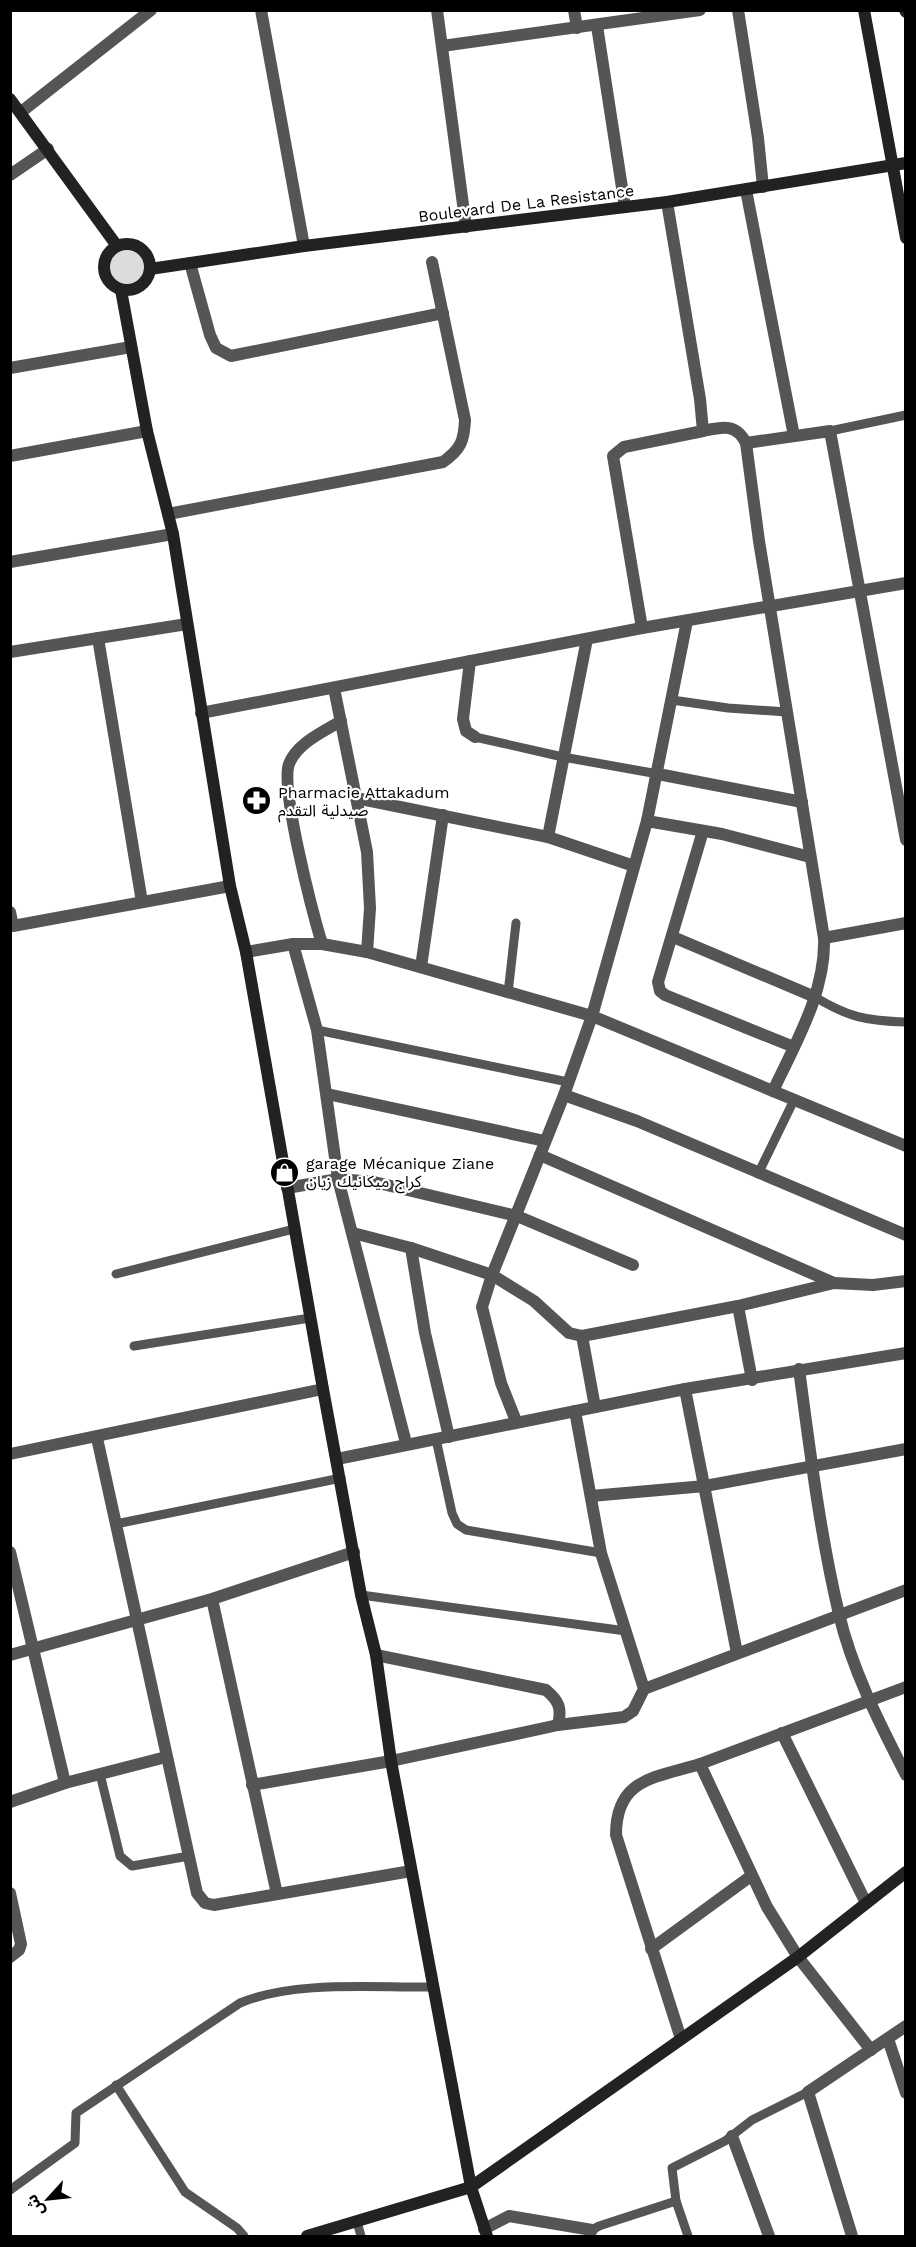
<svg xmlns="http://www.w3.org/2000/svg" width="916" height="2247" font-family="'Work Sans','Noto Sans Arabic',sans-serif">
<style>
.green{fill:#dcdcdc}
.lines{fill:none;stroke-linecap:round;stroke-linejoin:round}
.lane{stroke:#555;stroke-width:9}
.street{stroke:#555;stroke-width:12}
.secondary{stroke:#222;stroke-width:12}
.labels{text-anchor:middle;stroke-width:4.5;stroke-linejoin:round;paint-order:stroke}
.street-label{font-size:16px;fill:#000;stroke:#fff}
.poi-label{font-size:16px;fill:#000;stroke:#fff;text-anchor:start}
</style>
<rect width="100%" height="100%" fill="#fff"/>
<circle class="green" cx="128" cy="267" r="19"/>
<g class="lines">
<g class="lane">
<path d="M 830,431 L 906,415"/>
<path d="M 672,700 L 728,708 L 787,712"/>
<path d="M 475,737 L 563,757 L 658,774"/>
<path d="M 508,993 L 516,923"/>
<path d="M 815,997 C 848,1017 866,1021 906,1022"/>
<path d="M 317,1030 L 568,1082"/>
<path d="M 758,1174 L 794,1100"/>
<path d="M 116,1274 L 294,1229"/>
<path d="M 134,1346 L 310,1318"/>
<path d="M 436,1439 L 452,1513 L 457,1524 L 466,1530 L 601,1553"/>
<path d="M 116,1524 L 341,1478"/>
<path d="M 361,1595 L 626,1631"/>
<path d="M 100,1774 L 120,1856 L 132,1866 L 189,1856"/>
<path d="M 116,2085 L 185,2192 L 237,2228 L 244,2236"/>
<path d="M 10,2190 L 75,2143 L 76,2113 L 240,2003 C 295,1980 374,1988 433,1987"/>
<path d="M 357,2222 L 361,2236"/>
<path d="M 591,2236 L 592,2230 L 599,2226 L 676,2201"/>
<path d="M 688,2236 L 676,2201 L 672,2168 L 725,2141 L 752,2120 L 808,2092"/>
</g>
<g class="street">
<path d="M 261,10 L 304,246"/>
<path d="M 437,10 L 466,227"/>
<path d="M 574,10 L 577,28"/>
<path d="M 738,10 L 758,138 L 763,187"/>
<path d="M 597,26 L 625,207"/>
<path d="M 442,46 L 700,10"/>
<path d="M 21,112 L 151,10"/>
<path d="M 10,175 L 48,149"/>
<path d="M 746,190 L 794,436"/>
<path d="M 190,263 L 210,335 L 216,348 L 231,356 L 443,313"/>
<path d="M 10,368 L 131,347"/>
<path d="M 703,431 C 722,427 736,423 746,443"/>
<path d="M 10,456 L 147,431"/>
<path d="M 168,514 L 443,462 C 461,449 464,441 465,420 L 432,262"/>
<path d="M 10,562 L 173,534"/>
<path d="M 642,628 L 613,456 L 624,447 L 703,431 L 700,399 L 667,202"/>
<path d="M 98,638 L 142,902"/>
<path d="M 10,652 L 187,624"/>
<path d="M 470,661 L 463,719 L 466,731 L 475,737"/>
<path d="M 334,688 L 367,852 L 370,908 L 367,952"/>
<path d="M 201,713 L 642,628 L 906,583"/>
<path d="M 658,774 L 802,802"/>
<path d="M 356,798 L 548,837 L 634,866"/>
<path d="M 647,821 L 722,834 L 810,857"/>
<path d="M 703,831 L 658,982 L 660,991 L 665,995 L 794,1047"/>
<path d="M 548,837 L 587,639"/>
<path d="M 10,912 L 13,926 L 230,886"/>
<path d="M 673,937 L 815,997"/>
<path d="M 824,938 L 906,923"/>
<path d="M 293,944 L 317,1030 L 338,1179 L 406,1443"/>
<path d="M 322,944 C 313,914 280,788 289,764 C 297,743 323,732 341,721"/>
<path d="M 246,952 L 293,944 L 322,944 L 367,952 L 592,1016 L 906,1146"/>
<path d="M 421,967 L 443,815"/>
<path d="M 773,1091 C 795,1044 826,992 824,938 L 759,541 L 746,443 L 830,431 L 906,840"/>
<path d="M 327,1094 L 545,1141"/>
<path d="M 564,1095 L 637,1121 L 906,1235"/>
<path d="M 540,1155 L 834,1283"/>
<path d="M 287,1188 L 338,1179 L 374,1182 L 517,1216 L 633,1265"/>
<path d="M 353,1233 L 411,1248 L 492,1275 L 534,1301 L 569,1333 L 582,1336 L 738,1306 L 834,1283 L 873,1285 L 906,1281"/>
<path d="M 411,1248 L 425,1333 L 449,1437"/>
<path d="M 738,1306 L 752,1380"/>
<path d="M 582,1336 L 595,1407"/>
<path d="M 799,1369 C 810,1451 820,1534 839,1614 C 852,1670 880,1724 906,1775"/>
<path d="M 685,1389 L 737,1653"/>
<path d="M 516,1421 L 501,1383 L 482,1307 L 492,1275 L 564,1095 L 592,1016 L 647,821 L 687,621"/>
<path d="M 97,1438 L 197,1893 L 205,1903 L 214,1905 L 411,1871"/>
<path d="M 10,1454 L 323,1389"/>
<path d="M 337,1459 L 685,1389 L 906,1353"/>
<path d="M 591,1496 L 705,1486 L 906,1449"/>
<path d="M 10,1552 L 65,1783"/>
<path d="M 212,1599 L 277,1894"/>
<path d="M 10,1655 L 212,1599 L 354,1552"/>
<path d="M 376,1655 L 546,1690 C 559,1701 562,1708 558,1725"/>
<path d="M 644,1689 L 906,1590"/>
<path d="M 782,1733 L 865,1901"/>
<path d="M 700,1764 L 906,1687"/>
<path d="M 252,1785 L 391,1761 L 558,1725 L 624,1717 L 633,1711 L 644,1689 L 601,1553 L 575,1411"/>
<path d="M 10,1802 L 65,1783 L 166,1757"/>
<path d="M 10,1893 L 21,1944 L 19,1950 L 10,1957"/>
<path d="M 651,1949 L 751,1876"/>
<path d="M 681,2039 L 616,1835 C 616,1778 655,1778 700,1764 L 767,1907 L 798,1957 L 871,2050"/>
<path d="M 888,2039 L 906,2093"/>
<path d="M 732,2136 L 769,2236"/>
<path d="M 484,2229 L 509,2216 L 592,2230"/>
<path d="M 852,2236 L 808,2092 L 906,2026"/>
</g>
<g class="secondary">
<path d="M 864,10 L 906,238"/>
<path d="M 905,10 L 906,12"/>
<path d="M 10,99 L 117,246"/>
<circle cx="127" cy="267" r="23"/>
<path d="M 150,269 L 304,246 L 667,202 L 906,163"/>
<path d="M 121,290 L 147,431 L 173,534 L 230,886 L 246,952 L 323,1389 L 361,1595 L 376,1655 L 391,1761 L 471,2187 L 487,2236"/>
<path d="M 307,2236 L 471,2187 L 798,1957 L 906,1872"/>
</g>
</g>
<defs>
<symbol id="pharmacy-disc" viewBox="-11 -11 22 22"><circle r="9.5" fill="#000" stroke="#fff"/><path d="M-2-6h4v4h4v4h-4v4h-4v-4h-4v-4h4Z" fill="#fff"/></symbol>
<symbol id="shop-disc" viewBox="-11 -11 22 22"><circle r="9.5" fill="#000" stroke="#fff"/><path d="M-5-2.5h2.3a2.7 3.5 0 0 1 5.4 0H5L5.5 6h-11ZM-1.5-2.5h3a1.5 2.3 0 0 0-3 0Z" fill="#fff"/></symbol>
</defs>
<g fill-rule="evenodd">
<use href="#pharmacy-disc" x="240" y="784" width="33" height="33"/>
<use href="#shop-disc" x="268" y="1156" width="33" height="33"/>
</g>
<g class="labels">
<g class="street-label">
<text transform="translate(526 203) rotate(-7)" y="6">Boulevard De La Resistance</text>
</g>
<g class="poi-label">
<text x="278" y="798">Pharmacie Attakadum<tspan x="278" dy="18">صيدلية التقدم</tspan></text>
<text x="306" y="1169">garage Mécanique Ziane<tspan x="306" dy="18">كراج ميكانيك زيان</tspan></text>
</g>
</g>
<rect width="916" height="2247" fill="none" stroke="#000000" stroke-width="24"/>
<g transform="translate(48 2199) rotate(243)" stroke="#ffffff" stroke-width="4.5" paint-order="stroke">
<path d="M0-4.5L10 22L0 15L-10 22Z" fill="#000000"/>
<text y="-9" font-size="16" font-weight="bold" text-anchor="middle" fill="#000000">ش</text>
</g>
</svg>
